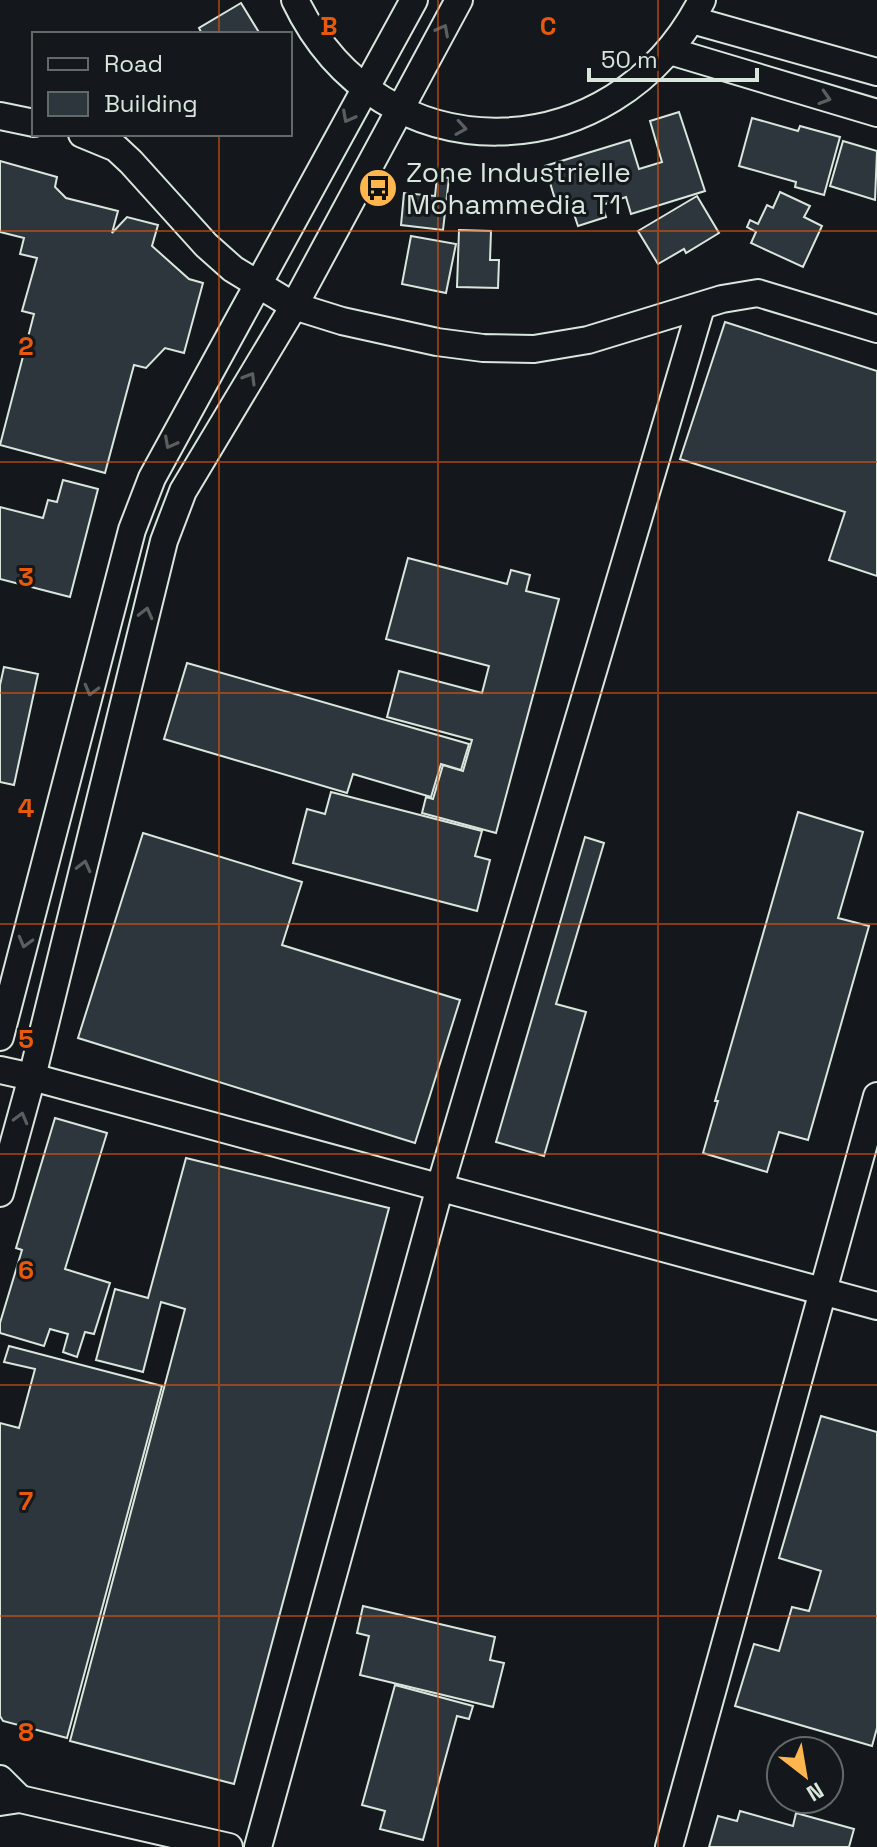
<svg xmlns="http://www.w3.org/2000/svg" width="877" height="1847" font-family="'Space Grotesk',sans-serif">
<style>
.building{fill:#2c363c;stroke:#d8e6dc;stroke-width:2}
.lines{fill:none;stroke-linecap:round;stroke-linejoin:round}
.minor-casing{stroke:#d8e6dc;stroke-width:30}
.minor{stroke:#14181c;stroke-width:26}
.oneway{stroke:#59605f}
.grid{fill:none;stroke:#e8590c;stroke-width:2;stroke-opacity:0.55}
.labels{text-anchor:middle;stroke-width:6;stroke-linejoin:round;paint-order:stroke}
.poi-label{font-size:28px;fill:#d8e6dc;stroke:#14181c;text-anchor:start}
.grid-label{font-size:26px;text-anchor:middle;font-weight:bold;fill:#e8590c;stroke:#14181c;stroke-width:6;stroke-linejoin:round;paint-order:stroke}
</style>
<rect width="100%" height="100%" fill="#14181c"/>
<g class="building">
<path d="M 241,3 L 260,34 L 202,34 L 199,28 Z"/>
<path d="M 679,112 L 705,191 L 631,214 L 626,197 L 602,205 L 606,217 L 578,226 L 570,202 L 557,206 L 545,166 L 630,140 L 639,169 L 662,162 L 650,121 Z"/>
<path d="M 752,118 L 798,131 L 800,126 L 840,137 L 824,195 L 795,187 L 796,182 L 739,166 Z"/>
<path d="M 843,141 L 877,151 L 875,200 L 830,186 Z"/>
<path d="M 0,161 L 57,177 L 55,187 L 66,198 L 118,211 L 112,233 L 127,217 L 158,225 L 152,246 L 189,279 L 203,283 L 184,353 L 165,348 L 146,368 L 134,365 L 105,473 L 0,445 L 34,314 L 22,311 L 37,258 L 20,254 L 24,238 L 0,232 Z"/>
<path d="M 437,177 L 449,178 L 443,230 L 401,225 L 404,193 L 435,196 Z"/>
<path d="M 780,192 L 810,206 L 804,217 L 822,226 L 803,267 L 751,243 L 756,232 L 747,227 L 750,220 L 758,224 L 767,205 L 773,208 Z"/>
<path d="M 697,196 L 719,233 L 686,253 L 684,249 L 658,264 L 638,231 Z"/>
<path d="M 459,230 L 491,231 L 490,260 L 499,260 L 498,288 L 457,287 Z"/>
<path d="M 411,236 L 456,244 L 446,293 L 402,284 Z"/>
<path d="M 725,322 L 877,371 L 877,576 L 829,560 L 845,512 L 680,459 Z"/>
<path d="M 63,480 L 98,489 L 70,597 L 0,579 L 0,507 L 43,518 L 48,500 L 57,502 Z"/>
<path d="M 408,558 L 507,584 L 511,570 L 530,575 L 526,591 L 559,599 L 496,833 L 422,813 L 426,797 L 433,799 L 443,765 L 463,771 L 472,740 L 387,717 L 399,671 L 482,693 L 489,666 L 386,639 Z"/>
<path d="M 187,663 L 469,744 L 461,770 L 441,764 L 431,797 L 353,774 L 347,793 L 164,739 Z"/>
<path d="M 4,667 L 38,674 L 14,785 L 0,782 L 0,685 Z"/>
<path d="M 331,792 L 482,831 L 475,856 L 490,860 L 477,911 L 293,863 L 307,809 L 325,814 Z"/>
<path d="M 798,812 L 863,832 L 838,918 L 869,926 L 808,1140 L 779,1132 L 767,1172 L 703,1153 L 718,1101 L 715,1101 Z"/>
<path d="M 143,833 L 302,882 L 282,945 L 460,1000 L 415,1143 L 78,1038 Z"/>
<path d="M 585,837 L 604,843 L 556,1004 L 586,1012 L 544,1156 L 496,1142 Z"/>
<path d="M 55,1118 L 107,1133 L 65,1269 L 110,1283 L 94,1334 L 85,1332 L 77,1357 L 63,1352 L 68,1334 L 50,1329 L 44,1346 L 0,1333 L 0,1323 L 22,1250 L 16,1248 Z"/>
<path d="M 186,1158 L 389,1208 L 234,1784 L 70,1741 L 185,1309 L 161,1302 L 143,1372 L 96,1360 L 115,1289 L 148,1298 Z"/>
<path d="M 9,1346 L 162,1386 L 67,1738 L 3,1721 L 0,1716 L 0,1423 L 19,1428 L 35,1369 L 4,1362 Z"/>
<path d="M 821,1416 L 877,1432 L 877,1728 L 872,1746 L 735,1706 L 754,1644 L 779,1651 L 792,1607 L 809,1611 L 821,1571 L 779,1558 Z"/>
<path d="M 363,1606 L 495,1637 L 490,1660 L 504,1663 L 493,1707 L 360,1675 L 369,1636 L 357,1633 Z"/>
<path d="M 395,1685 L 473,1706 L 469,1719 L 457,1716 L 423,1840 L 380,1829 L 385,1811 L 362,1805 Z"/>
<path d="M 740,1811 L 793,1826 L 796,1813 L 854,1829 L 849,1847 L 709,1847 L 718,1816 L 737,1821 Z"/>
</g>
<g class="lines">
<defs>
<g id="minor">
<path d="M 295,0 C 380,178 614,173 702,0"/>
<path d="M 692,20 L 877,72"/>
<path d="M 670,51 L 877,113"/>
<path d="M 0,116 L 34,123"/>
<path d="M 82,134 L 116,148 L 131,162 L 206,245 L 233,269 L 294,306 L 342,321 L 437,342 L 483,348 L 534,349 L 588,340 L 722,299 L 758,293 L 877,329"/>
<path d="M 0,1037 L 132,530 L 152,478 L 414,0"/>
<path d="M 0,1070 L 32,1077 L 877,1306"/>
<path d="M 0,1193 L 32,1077 L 164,541 L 183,491 L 294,306 L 459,0"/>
<path d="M 0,1779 L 20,1799"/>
<path d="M 0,1802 L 20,1799 L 229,1847"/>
<path d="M 258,1847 L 440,1187 L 701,307"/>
<path d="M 669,1847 L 877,1096"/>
</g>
</defs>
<use href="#minor" class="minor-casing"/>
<use href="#minor" class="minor"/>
</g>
<defs><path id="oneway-chevron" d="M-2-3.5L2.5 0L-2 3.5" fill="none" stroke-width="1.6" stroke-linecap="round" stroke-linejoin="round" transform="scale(2)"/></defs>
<g class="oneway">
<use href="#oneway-chevron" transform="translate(443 30) rotate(-62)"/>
<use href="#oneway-chevron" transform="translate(825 98) rotate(17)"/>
<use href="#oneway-chevron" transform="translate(348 117) rotate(118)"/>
<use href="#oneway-chevron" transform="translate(461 128) rotate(9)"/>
<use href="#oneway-chevron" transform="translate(250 378) rotate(-59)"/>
<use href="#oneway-chevron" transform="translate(170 443) rotate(118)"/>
<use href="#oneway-chevron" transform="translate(146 613) rotate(-76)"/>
<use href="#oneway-chevron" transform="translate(91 690) rotate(105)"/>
<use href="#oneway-chevron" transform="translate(84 866) rotate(-76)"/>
<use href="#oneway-chevron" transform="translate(25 942) rotate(105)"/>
<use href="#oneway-chevron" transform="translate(21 1118) rotate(-75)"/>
</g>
<path class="grid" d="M 219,0 L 219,34M 438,0 L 438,1847M 658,0 L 658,1847M 219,134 L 219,1847M 0,231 L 877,231M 0,462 L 877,462M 0,693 L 877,693M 0,924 L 877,924M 0,1154 L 877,1154M 0,1385 L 877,1385M 0,1616 L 877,1616"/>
<defs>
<symbol id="bus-disc" viewBox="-11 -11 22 22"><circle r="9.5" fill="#ffb74d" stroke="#14181c"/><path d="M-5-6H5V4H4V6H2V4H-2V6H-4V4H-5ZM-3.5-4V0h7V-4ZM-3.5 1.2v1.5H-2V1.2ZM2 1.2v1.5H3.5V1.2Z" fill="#111"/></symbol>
</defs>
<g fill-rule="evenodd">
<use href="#bus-disc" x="356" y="166" width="44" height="44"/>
</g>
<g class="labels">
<g class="poi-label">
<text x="406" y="182">Zone Industrielle<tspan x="406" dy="32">Mohammedia T1</tspan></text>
</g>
</g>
<g class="grid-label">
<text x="329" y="35">B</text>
<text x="548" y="35">C</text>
<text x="26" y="355">2</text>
<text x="26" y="586">3</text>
<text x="26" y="817">4</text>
<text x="26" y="1048">5</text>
<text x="26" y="1279">6</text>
<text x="26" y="1510">7</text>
<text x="26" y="1741">8</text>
</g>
<rect x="32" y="32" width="260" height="104" fill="#14181c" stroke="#626a69" stroke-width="2"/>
<rect x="48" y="58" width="40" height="12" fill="#14181c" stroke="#626a69" stroke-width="2"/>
<text x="104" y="72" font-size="24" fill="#d8e6dc">Road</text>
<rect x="48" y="92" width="40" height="24" fill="#2c363c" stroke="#626a69" stroke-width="2"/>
<text x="104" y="112" font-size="24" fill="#d8e6dc">Building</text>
<g transform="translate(805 1775) rotate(149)"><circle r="38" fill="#14181c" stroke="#626a69" stroke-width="2"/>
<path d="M0-6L14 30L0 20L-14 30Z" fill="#ffb74d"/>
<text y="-12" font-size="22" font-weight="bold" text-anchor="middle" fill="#d8e6dc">N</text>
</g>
<path d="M589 68v12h168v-12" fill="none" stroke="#d8e6dc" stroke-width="4"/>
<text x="601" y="68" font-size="24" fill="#d8e6dc" stroke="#14181c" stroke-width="6" paint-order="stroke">50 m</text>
</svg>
